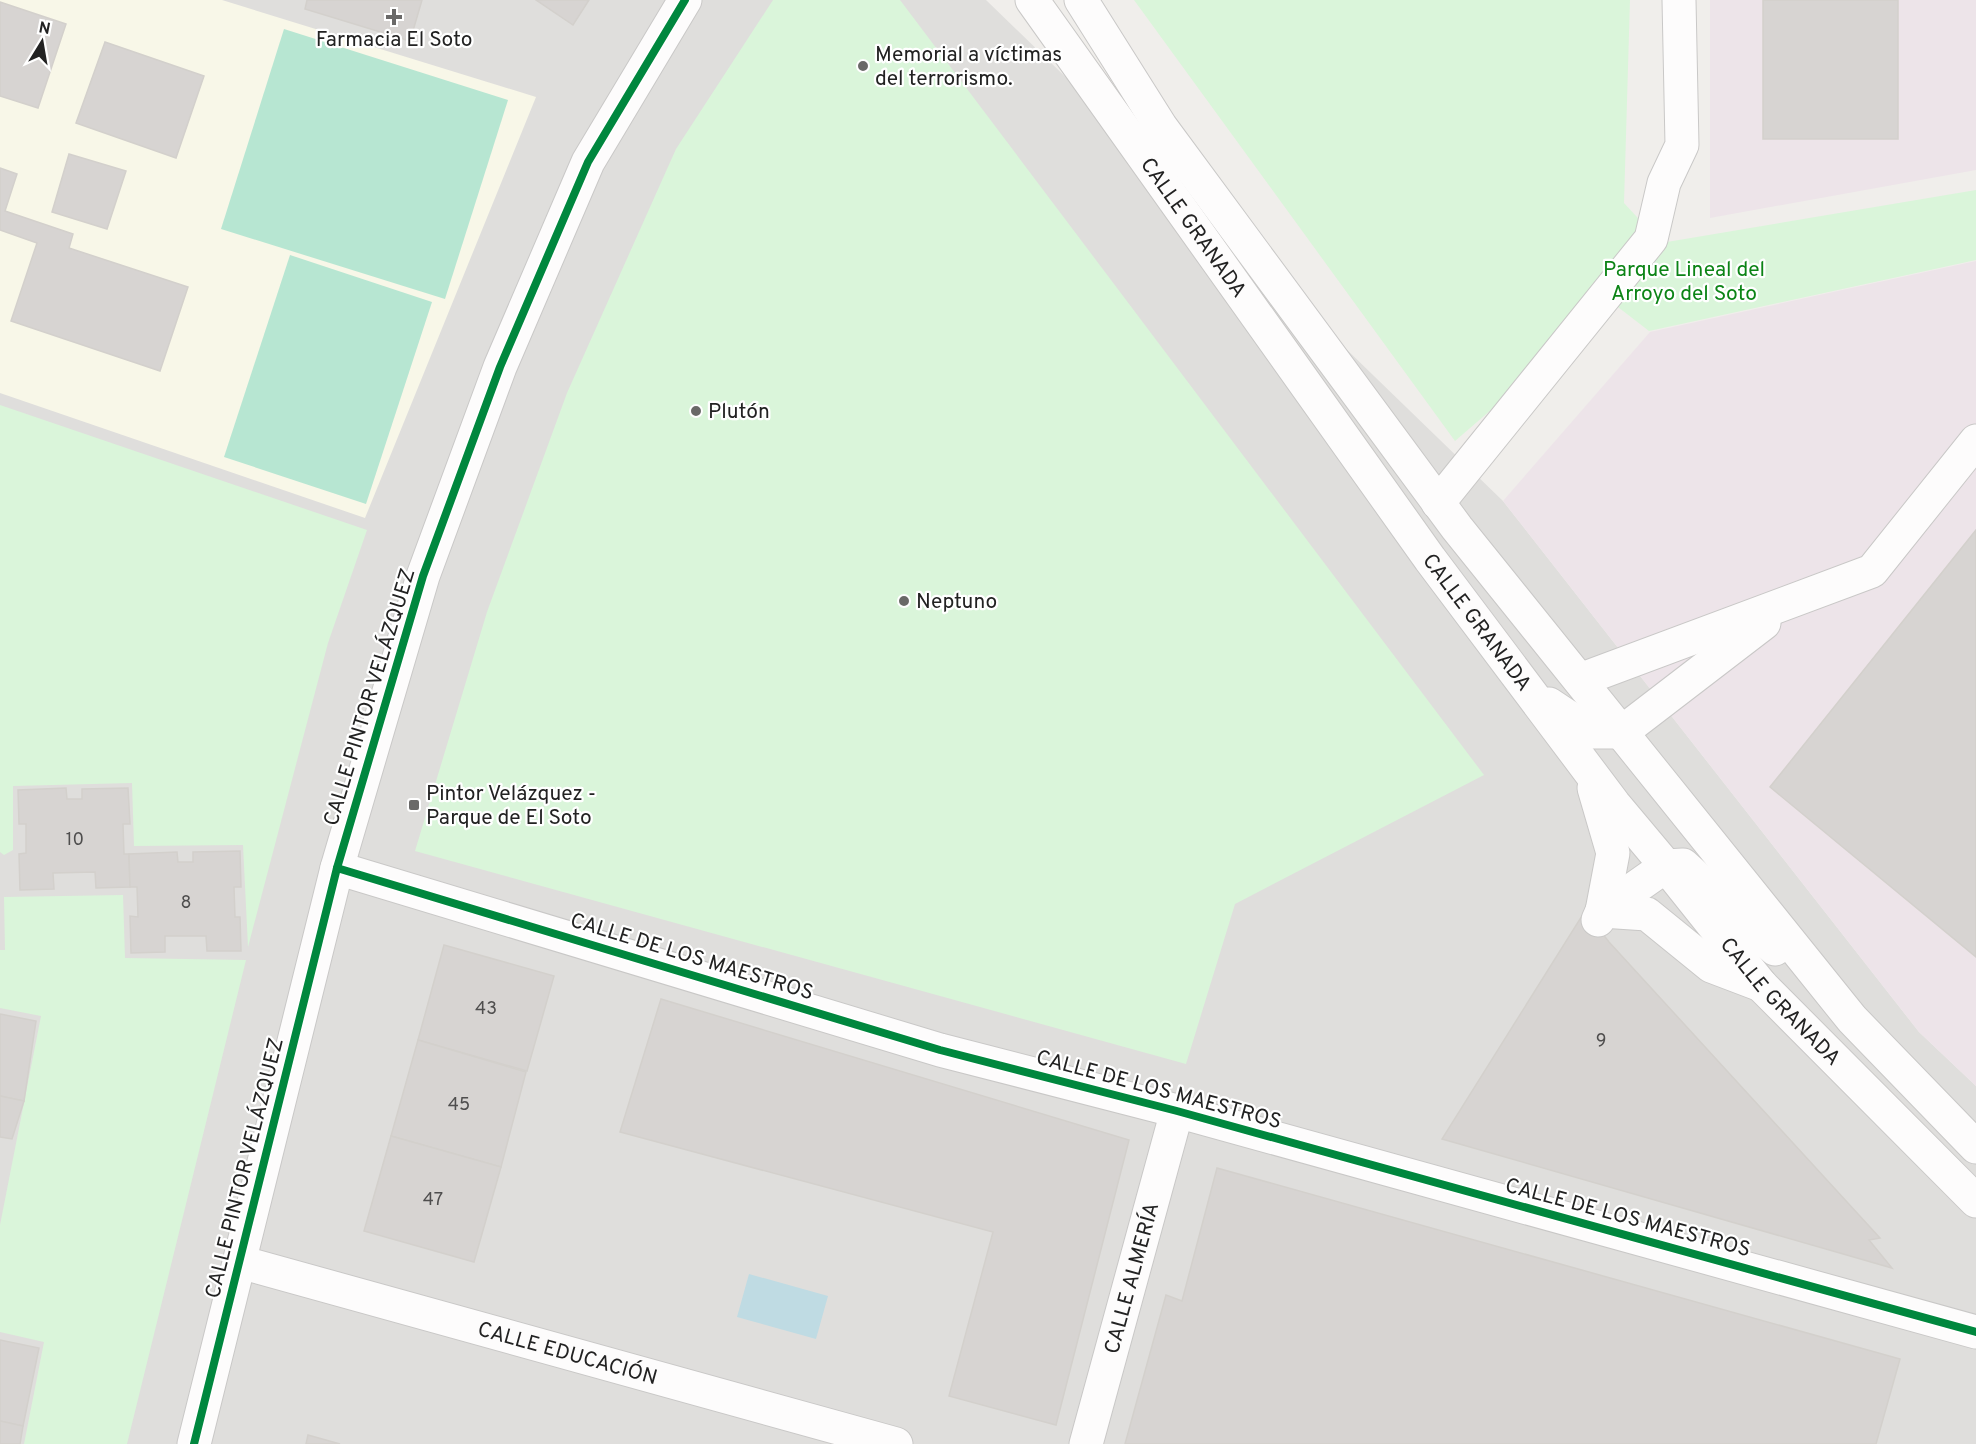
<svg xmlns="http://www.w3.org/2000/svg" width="1976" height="1444" font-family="Overpass,sans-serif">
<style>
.residential{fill:#dfdedc}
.industrial{fill:#ede4e9}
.education{fill:#f8f7e8}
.park{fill:#daf5da}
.pitch{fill:#b7e6d2}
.water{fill:#bfdbe3}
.building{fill:#d7d4d2;stroke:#d3d0cc;stroke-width:1.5}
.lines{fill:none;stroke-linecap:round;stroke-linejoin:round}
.minor-casing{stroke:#c9c8c7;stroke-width:35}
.minor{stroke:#fdfcfc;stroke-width:33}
.cycleway-casing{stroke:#fff;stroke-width:11}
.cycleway{stroke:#00873e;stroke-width:8}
.poi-dot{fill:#6a6968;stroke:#fff;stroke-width:2}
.labels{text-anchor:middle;stroke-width:4.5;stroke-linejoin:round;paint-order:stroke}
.number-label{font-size:18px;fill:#4f4e4e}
.poi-label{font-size:21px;fill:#222;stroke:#fff;text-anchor:start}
.street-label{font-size:21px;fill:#222;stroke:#fff}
.park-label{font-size:21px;fill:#0c8416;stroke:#fff}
</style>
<rect width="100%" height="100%" fill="#f0eeeb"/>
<path class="residential" d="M 0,0 L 986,0 L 1503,501 L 1919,1032 L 1976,1086 L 1976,1444 L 0,1444 Z"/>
<g class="industrial">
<path d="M 1710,0 L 1976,0 L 1976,170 L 1710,218 Z"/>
<path d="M 1976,261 L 1976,1086 L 1919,1032 L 1503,501 L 1650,332 Z"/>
</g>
<path class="education" d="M 0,0 L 222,0 L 536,97 L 365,518 L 0,393 Z"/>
<g class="park">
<path d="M 773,0 L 900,0 L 1484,775 L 1235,904 L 1186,1064 L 415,851 L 487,612 L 567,393 L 676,149 Z"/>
<path d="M 1134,0 L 1630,0 L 1624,203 L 1661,243 L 1976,190 L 1976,260 L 1649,331 L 1614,304 L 1455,441 Z"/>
<path d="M 0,405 L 367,530 L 328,643 L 248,947 L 243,845 L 134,846 L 132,783 L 13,786 L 13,850 L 4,855 L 0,852 Z"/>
<path d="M 123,895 L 125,958 L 246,960 L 127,1444 L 24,1444 L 44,1342 L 0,1332 L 0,1225 L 41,1016 L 0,1008 L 0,950 L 5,950 L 4,897 Z"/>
</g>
<g class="pitch">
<path d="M 284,29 L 508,100 L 445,299 L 221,229 Z"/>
<path d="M 290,255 L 432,302 L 366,504 L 224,457 Z"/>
</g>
<path class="water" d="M 749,1274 L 828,1296 L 816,1339 L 737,1317 Z"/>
<g class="building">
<path d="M 307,0 L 422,0 L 410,41 L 305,9 Z"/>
<path d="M 536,0 L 589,0 L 573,25 Z"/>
<rect x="1763" y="0" width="135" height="139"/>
<path d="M 0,2 L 66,24 L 38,108 L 0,96 Z"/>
<path d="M 105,42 L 204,76 L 176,158 L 76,123 Z"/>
<path d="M 69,154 L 126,171 L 107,229 L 52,212 Z"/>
<path d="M 0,168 L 17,174 L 5,211 L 73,234 L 69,248 L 188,287 L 160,371 L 11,321 L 37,243 L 0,230 Z"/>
<path d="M 1976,530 L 1976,957 L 1770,787 Z"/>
<path d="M 66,788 L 67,799 L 82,799 L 82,789 L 128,788 L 130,824 L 123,824 L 124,854 L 129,854 L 130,887 L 96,888 L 95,872 L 53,873 L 54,889 L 20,890 L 19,854 L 26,853 L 26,824 L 19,824 L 18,790 Z"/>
<path d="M 240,851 L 241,887 L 234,887 L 235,917 L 240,917 L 241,951 L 207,951 L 206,936 L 165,936 L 165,952 L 131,953 L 130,916 L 138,917 L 137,887 L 130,887 L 129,854 L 177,852 L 178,862 L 193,862 L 193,852 Z"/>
<path d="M 1585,911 L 1609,942 L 1880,1238 L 1869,1240 L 1892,1268 L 1442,1139 Z"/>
<path d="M 444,945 L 554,976 L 527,1071 L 418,1040 Z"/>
<path d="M 661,999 L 1129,1140 L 1056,1425 L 949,1396 L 993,1232 L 620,1132 Z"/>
<path d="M 0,1014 L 36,1021 L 24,1101 L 0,1096 Z"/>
<path d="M 418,1040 L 526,1072 L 501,1167 L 391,1136 Z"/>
<path d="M 0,1096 L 24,1101 L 12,1139 L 0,1137 Z"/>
<path d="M 391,1136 L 501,1167 L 474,1262 L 364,1231 Z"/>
<path d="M 1217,1168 L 1900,1359 L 1876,1444 L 1125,1444 L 1166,1295 L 1182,1301 Z"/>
<path d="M 0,1340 L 39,1348 L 23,1426 L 0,1421 Z"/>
<path d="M 0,1421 L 23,1426 L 20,1444 L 0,1444 Z"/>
<path d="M 308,1435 L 340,1444 L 306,1444 Z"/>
</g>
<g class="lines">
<defs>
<g id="minor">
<path id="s1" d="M 1032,0 L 1430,559 L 1614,804 L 1666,866 L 1761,985 L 1976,1201"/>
<path d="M 1081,0 L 1161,127 L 1457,528 L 1852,1019 L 1976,1147"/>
<path d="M 1438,503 L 1651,239 L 1664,183 L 1682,145 L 1679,0"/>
<path d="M 1580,680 L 1872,571 L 1976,441"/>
<path d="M 1549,704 L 1591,732 L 1622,732 L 1764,623"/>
<path d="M 1594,788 L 1613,853 L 1602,911 L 1598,920"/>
<path d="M 337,868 L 940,1050 L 1177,1111 L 1976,1332"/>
<path d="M 1602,911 L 1666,866 L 1683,865 L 1775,949"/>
<path d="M 1602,911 L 1647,914 L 1711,966 L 1761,985"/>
<path id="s2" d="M 240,1262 L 896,1444"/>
<path d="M 194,1444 L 337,868 L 423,576 L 500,367 L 588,162 L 685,0"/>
<path id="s3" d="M 1086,1444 L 1177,1111"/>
</g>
</defs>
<use href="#minor" class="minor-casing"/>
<use href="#minor" class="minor"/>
<defs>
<g id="cycleway">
<path d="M 337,868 L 940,1050 L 1177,1111 L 1976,1332"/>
<path d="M 194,1444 L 337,868 L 423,576 L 500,367 L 588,162 L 685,0"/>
</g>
</defs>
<use href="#cycleway" class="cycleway-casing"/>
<use href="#cycleway" class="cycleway"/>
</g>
<g class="poi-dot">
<path d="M391 8h6v6h6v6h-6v6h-6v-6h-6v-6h6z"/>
<circle cx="863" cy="66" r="6"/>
<circle cx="696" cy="411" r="6"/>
<circle cx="904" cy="601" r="6"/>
<rect x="408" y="799" width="12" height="12" rx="3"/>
</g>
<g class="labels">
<g class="number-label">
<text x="75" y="845">10</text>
<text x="186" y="908">8</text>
<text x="486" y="1014">43</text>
<text x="1601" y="1046">9</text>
<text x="459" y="1110">45</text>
<text x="433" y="1205">47</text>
</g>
<g class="poi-label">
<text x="394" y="46" text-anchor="middle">Farmacia El Soto</text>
<text x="875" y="61">Memorial a víctimas<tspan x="875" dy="24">del terrorismo.</tspan></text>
<text x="708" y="418">Plutón</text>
<text x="916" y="608">Neptuno</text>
<text x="426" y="800">Pintor Velázquez -<tspan x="426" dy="24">Parque de El Soto</tspan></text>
</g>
<g class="street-label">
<text dy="7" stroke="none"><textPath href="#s1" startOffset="279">CALLE GRANADA</textPath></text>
<text dy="7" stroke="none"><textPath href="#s1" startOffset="765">CALLE GRANADA</textPath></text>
<text transform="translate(369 697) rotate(-73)" y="7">CALLE PINTOR VELÁZQUEZ</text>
<text transform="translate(692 956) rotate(17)" y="7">CALLE DE LOS MAESTROS</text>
<text dy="7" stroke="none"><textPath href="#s1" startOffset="1251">CALLE GRANADA</textPath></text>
<text transform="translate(1159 1089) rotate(15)" y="7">CALLE DE LOS MAESTROS</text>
<text transform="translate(244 1168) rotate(-76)" y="7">CALLE PINTOR VELÁZQUEZ</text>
<text transform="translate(1628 1217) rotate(15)" y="7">CALLE DE LOS MAESTROS</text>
<text dy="7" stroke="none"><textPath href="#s3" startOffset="172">CALLE ALMERÍA</textPath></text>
<text dy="7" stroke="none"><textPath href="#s2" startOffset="340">CALLE EDUCACIÓN</textPath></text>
</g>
<g class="park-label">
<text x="1684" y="276">Parque Lineal del<tspan x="1684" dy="24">Arroyo del Soto</tspan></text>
</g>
</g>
<g transform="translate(42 42) rotate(11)" stroke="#ffffff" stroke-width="4.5" paint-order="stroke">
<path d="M0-4.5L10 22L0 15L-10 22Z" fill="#222222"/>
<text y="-9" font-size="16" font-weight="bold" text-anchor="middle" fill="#222222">N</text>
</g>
</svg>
